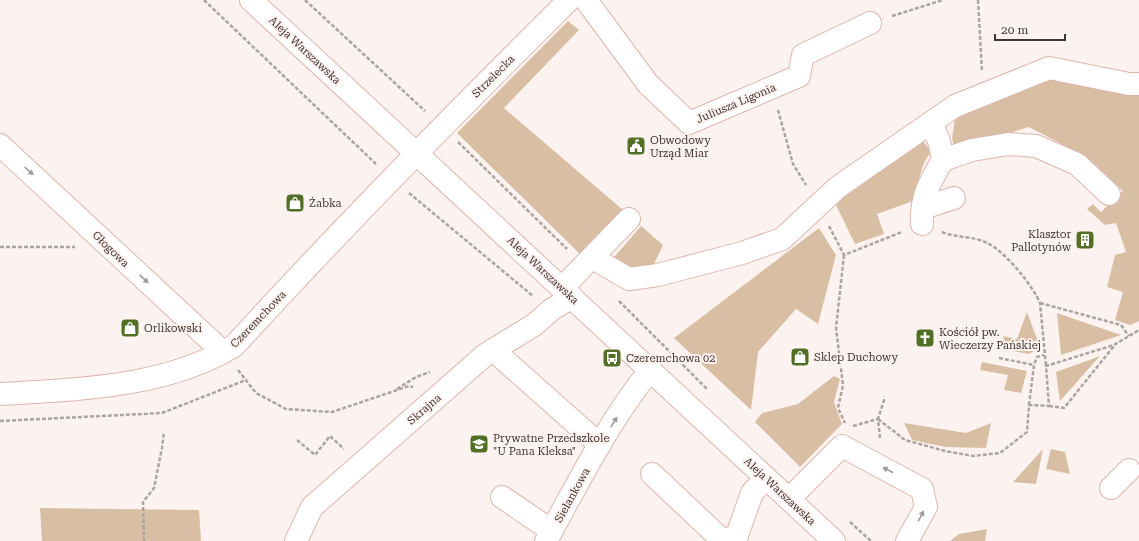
<svg xmlns="http://www.w3.org/2000/svg" width="1139" height="541" font-family="'Roboto Serif',serif">
<style>
.green{fill:#d8bfa4}
.lines{fill:none;stroke-linecap:round;stroke-linejoin:round}
.minor-casing{stroke:#ddb5ad;stroke-width:24}
.path{stroke:#afa3a0;stroke-width:2.5;stroke-dasharray:4 2;stroke-linecap:butt}
.minor{stroke:#fff;stroke-width:22}
.oneway{fill:#a29a98}
.labels{text-anchor:middle;stroke-width:4;stroke-linejoin:round;paint-order:stroke}
.street-label{font-size:11px;fill:#453531;stroke:#fcf3f1}
.poi-label{font-size:11px;fill:#453531;stroke:#fcf3f1;text-anchor:start}
</style>
<rect width="100%" height="100%" fill="#fcf3f1"/>
<g class="green">
<path d="M 568,21 L 579,30 L 504,108 L 623,210 L 580,254 L 457,133 Z"/>
<path d="M 1058,79 L 1139,90 L 1139,321 L 1130,325 L 1115,320 L 1123,292 L 1107,287 L 1115,255 L 1126,252 L 1116,223 L 1105,225 L 1087,209 L 1093,204 L 1101,212 L 1123,191 L 1088,158 L 1029,127 L 955,150 L 952,138 L 956,113 L 1027,83 Z"/>
<path d="M 921,139 L 932,152 C 920,162 918,186 916,200 L 877,214 L 884,234 L 855,244 L 836,205 L 846,192 Z"/>
<path d="M 641,226 L 663,245 L 654,264 L 629,270 L 610,262 Z"/>
<path d="M 819,228 L 836,255 L 818,324 L 796,309 L 758,352 L 751,410 L 674,338 Z"/>
<path d="M 1027,312 L 1040,347 L 1029,354 L 1008,350 L 1003,336 L 1017,339 Z"/>
<path d="M 1057,313 L 1121,335 L 1061,355 Z"/>
<path d="M 1100,356 L 1060,401 L 1056,372 Z"/>
<path d="M 982,362 L 1027,371 L 1021,393 L 1004,390 L 1008,375 L 980,370 Z"/>
<path d="M 834,376 L 840,379 L 834,402 L 842,424 L 800,467 L 755,422 L 762,413 L 798,404 Z"/>
<path d="M 904,423 L 966,433 L 991,423 L 986,448 L 945,447 L 912,440 Z"/>
<path d="M 1043,449 L 1036,484 L 1013,482 Z"/>
<path d="M 1051,449 L 1065,452 L 1070,474 L 1046,469 Z"/>
<path d="M 40,508 L 199,510 L 201,541 L 42,541 Z"/>
<path d="M 987,529 L 985,541 L 950,541 L 959,534 Z"/>
</g>
<g class="lines">
<defs>
<g id="minor">
<path d="M 251,0 L 834,541"/>
<path d="M 586,0 L 648,84 L 689,123 L 799,76 L 803,55 L 870,23"/>
<path d="M 931,123 L 939,141 L 943,160 L 972,150 L 1008,144 L 1036,146 L 1077,164 L 1109,194"/>
<path d="M 0,145 L 223,352"/>
<path d="M 923,208 L 954,198"/>
<path d="M 922,224 C 920,199 930,181 943,160"/>
<path d="M 593,258 L 629,279 L 658,275 L 742,253 L 782,239 L 838,187 L 955,106 L 1049,68 L 1129,84 L 1139,84"/>
<path d="M 562,288 L 629,219"/>
<path d="M 493,350 L 600,445"/>
<path d="M 0,394 C 79,389 164,388 234,346 C 343,227 455,113 569,0"/>
<path d="M 652,474 L 722,540 L 736,537"/>
<path d="M 1111,488 L 1129,470"/>
<path d="M 502,497 L 552,531"/>
<path d="M 789,499 L 842,446 L 922,489 L 926,507 L 907,541"/>
<path d="M 296,541 L 312,507 L 485,355 L 534,325 L 551,310 L 572,297"/>
<path d="M 546,541 C 578,483 609,421 650,370"/>
<path d="M 735,541 L 752,493 L 766,478"/>
</g>
</defs>
<use href="#minor" class="minor-casing"/>
<g class="path">
<path d="M 204,0 L 376,164"/>
<path d="M 305,0 L 425,111"/>
<path d="M 978,0 L 982,71"/>
<path d="M 892,16 L 943,0"/>
<path d="M 778,110 L 793,164 L 806,185"/>
<path d="M 458,142 L 567,249"/>
<path d="M 409,193 L 533,296"/>
<path d="M 829,226 L 844,255 L 902,232"/>
<path d="M 942,232 C 956,238 974,236 987,243 C 1005,251 1033,286 1040,303 L 1046,366"/>
<path d="M 0,247 L 75,247"/>
<path d="M 844,255 L 836,328 L 843,385 L 838,408 L 845,423"/>
<path d="M 619,301 L 707,389"/>
<path d="M 1040,303 L 1121,325 L 1129,336"/>
<path d="M 999,358 L 1034,365"/>
<path d="M 238,370 L 256,393 L 286,409 L 332,412 L 409,386 L 413,387"/>
<path d="M 397,389 L 416,377 L 430,372"/>
<path d="M 1029,405 L 1034,365 L 1037,357 L 1044,355"/>
<path d="M 1049,406 L 1064,408 L 1114,346"/>
<path d="M 878,419 L 905,440 L 945,451 L 973,456 L 1000,453 L 1027,432 L 1029,405 L 1049,406 L 1046,366 L 1114,345 L 1139,330"/>
<path d="M 0,421 L 162,413 L 246,380"/>
<path d="M 853,426 L 878,419"/>
<path d="M 880,438 L 878,419 L 885,397"/>
<path d="M 297,440 L 315,455 L 330,436 L 344,449"/>
<path d="M 850,522 L 871,541"/>
<path d="M 144,541 L 143,502 L 154,488 L 162,448 L 164,432"/>
</g>
<use href="#minor" class="minor"/>
</g>
<defs><path id="oneway-solid" d="M-6-.8H1V-3.2L6.5 0L1 3.2V.8H-6Z"/></defs>
<g class="oneway">
<use href="#oneway-solid" transform="translate(29 171) rotate(42)"/>
<use href="#oneway-solid" transform="translate(144 279) rotate(43)"/>
<use href="#oneway-solid" transform="translate(614 422) rotate(-58)"/>
<use href="#oneway-solid" transform="translate(888 470) rotate(-152)"/>
<use href="#oneway-solid" transform="translate(921 516) rotate(-62)"/>
</g>
<defs>
<symbol id="civic-square" viewBox="-11 -11 22 22"><rect x="-9" y="-9" width="18" height="18" rx="4" fill="#516f25" stroke="#fcf3f1"/><path d="M-.6-6.5H3V-4.5H.6V-3L4-1V1h2V6H-6V1h2V-1L-.6-3ZM-1.2 2.5V6h2.4V2.5Z" fill="#fff"/></symbol>
<symbol id="shop-square" viewBox="-11 -11 22 22"><rect x="-9" y="-9" width="18" height="18" rx="4" fill="#516f25" stroke="#fcf3f1"/><path d="M-5-2.5h2.3a2.7 3.5 0 0 1 5.4 0H5L5.5 6h-11ZM-1.5-2.5h3a1.5 2.3 0 0 0-3 0Z" fill="#fff"/></symbol>
<symbol id="building-square" viewBox="-11 -11 22 22"><rect x="-9" y="-9" width="18" height="18" rx="4" fill="#516f25" stroke="#fcf3f1"/><path d="M-4-6H4V6H1V3H-1V6H-4ZM-2.5-4.3h1.7v1.8h-1.7ZM.8-4.3h1.7v1.8H.8ZM-2.5-1h1.7V.8h-1.7ZM.8-1h1.7V.8H.8Z" fill="#fff"/></symbol>
<symbol id="church-square" viewBox="-11 -11 22 22"><rect x="-9" y="-9" width="18" height="18" rx="4" fill="#516f25" stroke="#fcf3f1"/><path d="M-1.2-6h2.4v3.5h3.3v2.4h-3.3V6h-2.4V-.1h-3.3v-2.4h3.3Z" fill="#fff"/></symbol>
<symbol id="bus-square" viewBox="-11 -11 22 22"><rect x="-9" y="-9" width="18" height="18" rx="4" fill="#516f25" stroke="#fcf3f1"/><path d="M-5-6H5V4H4V6H2V4H-2V6H-4V4H-5ZM-3.5-4V0h7V-4ZM-3.5 1.2v1.5H-2V1.2ZM2 1.2v1.5H3.5V1.2Z" fill="#fff"/></symbol>
<symbol id="school-square" viewBox="-11 -11 22 22"><rect x="-9" y="-9" width="18" height="18" rx="4" fill="#516f25" stroke="#fcf3f1"/><path d="M0-5L7-2L0 1L-7-2ZM-4 1L0 2.5L4 1V4Q0 6-4 4Z" fill="#fff"/></symbol>
</defs>
<g fill-rule="evenodd">
<use href="#civic-square" x="625" y="135" width="22" height="22"/>
<use href="#shop-square" x="284" y="192" width="22" height="22"/>
<use href="#building-square" x="1074" y="229" width="22" height="22"/>
<use href="#shop-square" x="119" y="317" width="22" height="22"/>
<use href="#church-square" x="914" y="327" width="22" height="22"/>
<use href="#shop-square" x="789" y="346" width="22" height="22"/>
<use href="#bus-square" x="601" y="347" width="22" height="22"/>
<use href="#school-square" x="468" y="433" width="22" height="22"/>
</g>
<g class="labels">
<g class="street-label">
<text transform="translate(305 50) rotate(43)" y="4">Aleja Warszawska</text>
<text transform="translate(493 76) rotate(-45)" y="4">Strzelecka</text>
<text transform="translate(736 103) rotate(-23)" y="4">Juliusza Ligonia</text>
<text transform="translate(111 249) rotate(44)" y="4">Głogowa</text>
<text transform="translate(543 270) rotate(43)" y="4">Aleja Warszawska</text>
<text transform="translate(258 319) rotate(-46)" y="4">Czeremchowa</text>
<text transform="translate(424 409) rotate(-41)" y="4">Skrajna</text>
<text transform="translate(780 491) rotate(43)" y="4">Aleja Warszawska</text>
<text transform="translate(572 495) rotate(-61)" y="4">Sielankowa</text>
</g>
<g class="poi-label">
<text x="650" y="144">Obwodowy<tspan x="650" dy="13">Urząd Miar</tspan></text>
<text x="309" y="207">Żabka</text>
<text x="1071" y="238" text-anchor="end">Klasztor<tspan x="1071" dy="13">Pallotynów</tspan></text>
<text x="144" y="332">Orlikowski</text>
<text x="939" y="336">Kościół pw.<tspan x="939" dy="13">Wieczerzy Pańskiej</tspan></text>
<text x="814" y="361">Sklep Duchowy</text>
<text x="626" y="362">Czeremchowa 02</text>
<text x="493" y="442">Prywatne Przedszkole<tspan x="493" dy="13">"U Pana Kleksa"</tspan></text>
</g>
</g>
<path d="M995 34v6h70v-6" fill="none" stroke="#453531" stroke-width="2"/>
<text x="1001" y="34" font-size="12" fill="#453531" stroke="#fcf3f1" stroke-width="3" paint-order="stroke">20 m</text>
</svg>
